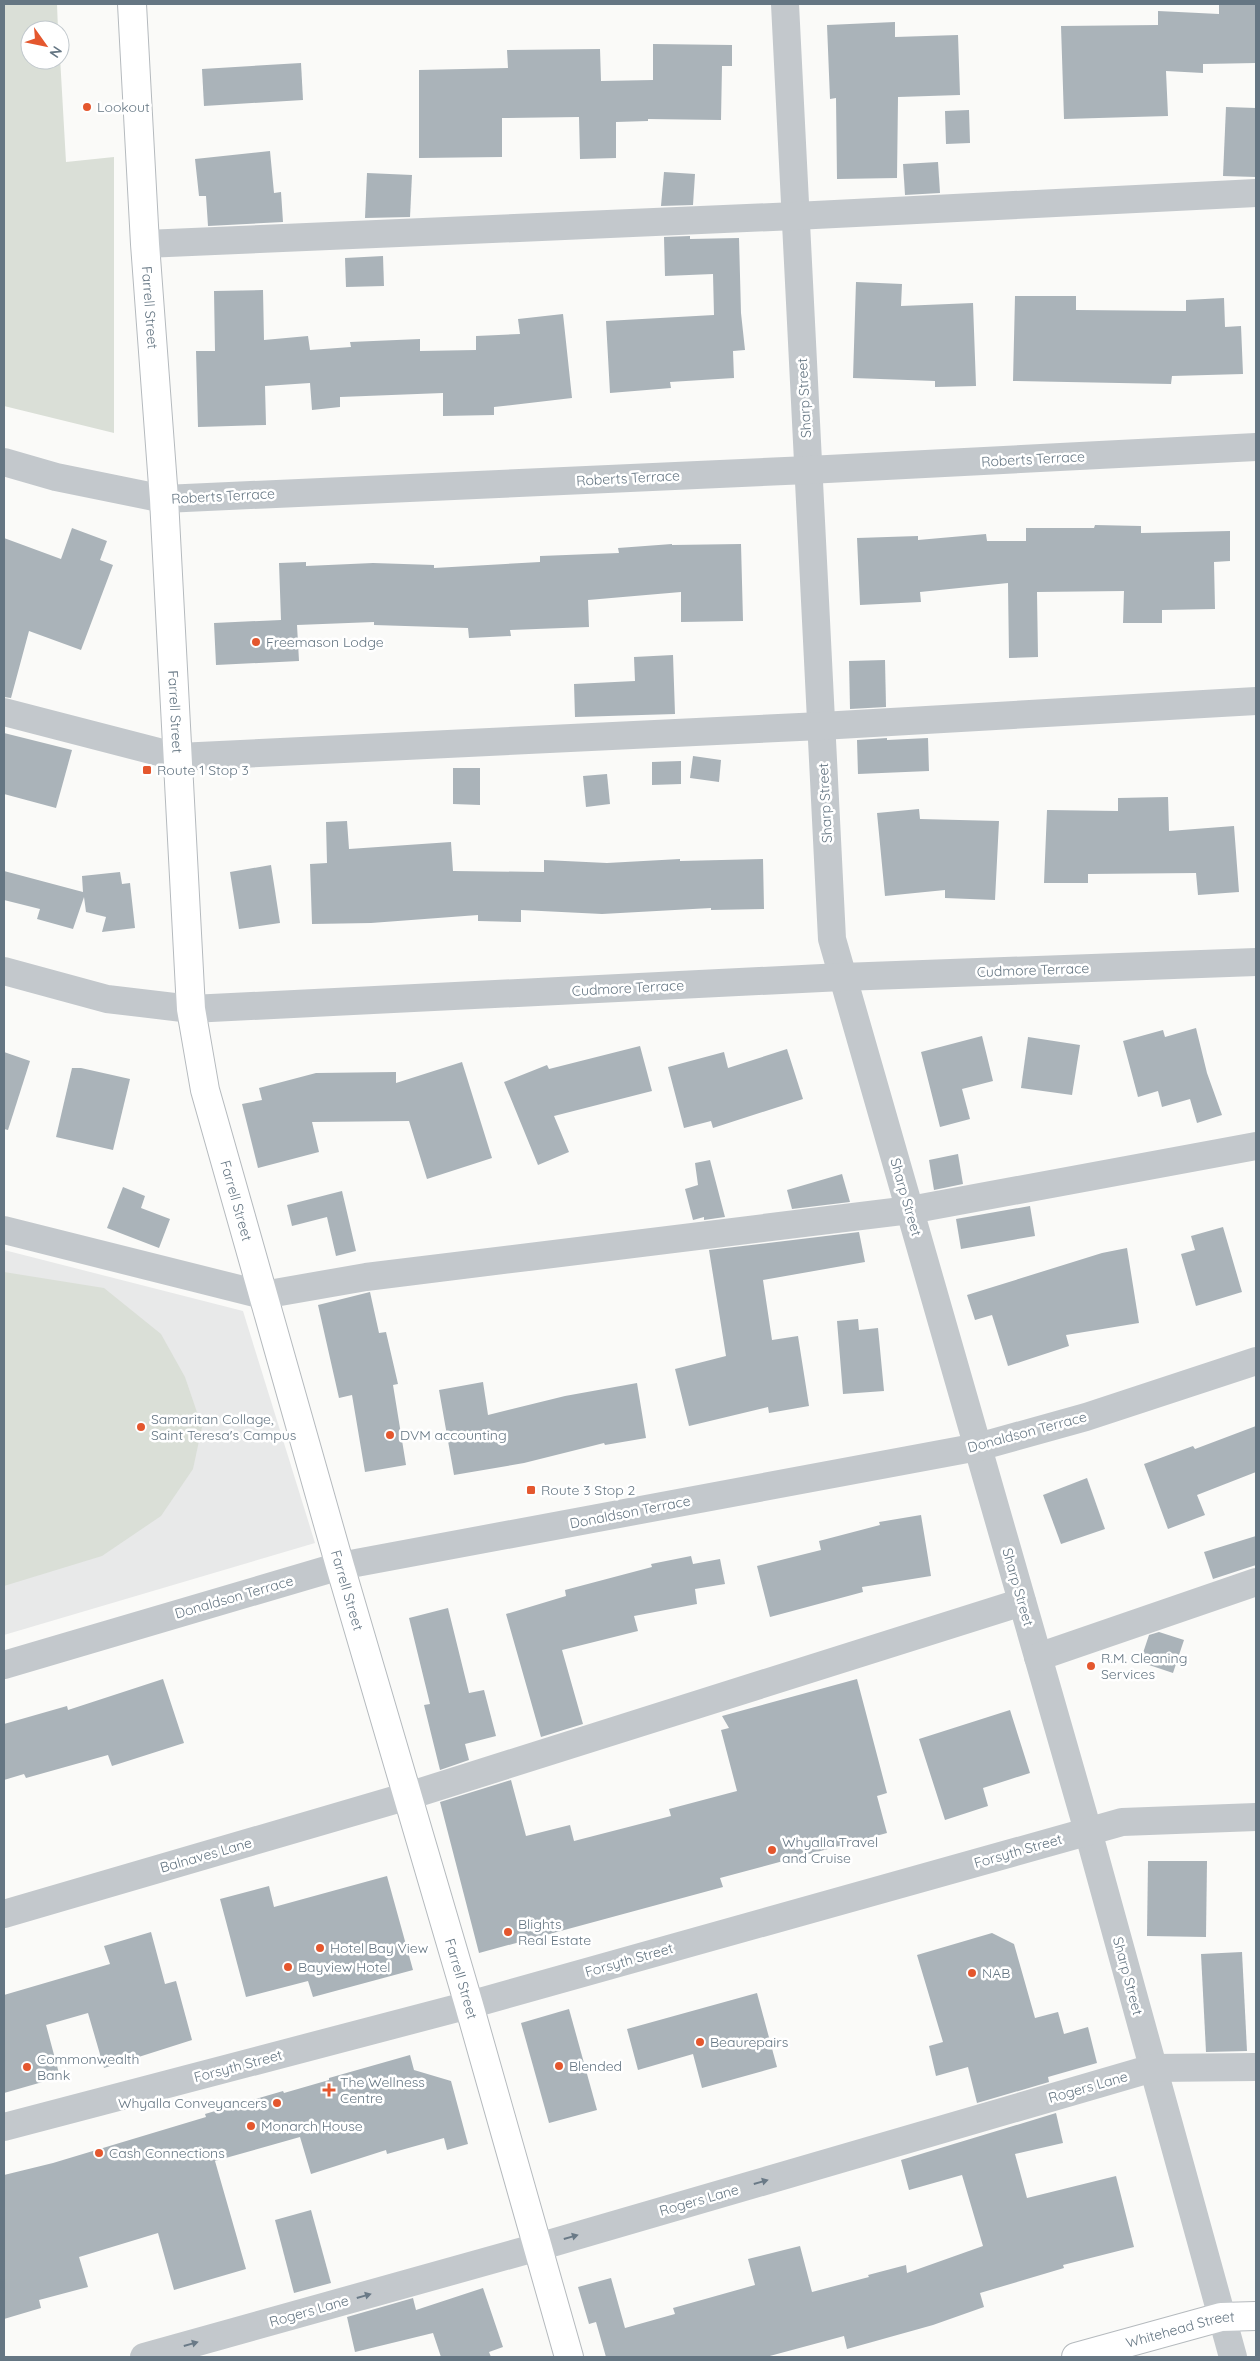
<svg xmlns="http://www.w3.org/2000/svg" width="1260" height="2361" font-family="Quicksand,sans-serif">
<style>
.built{fill:#e8e9e9}
.green{fill:#dadfd7}
.building{fill:#aab3b9}
.lines{fill:none;stroke-linecap:round;stroke-linejoin:round}
.major-casing{stroke:#b5babe;stroke-width:30}
.minor{stroke:#c3c8cc;stroke-width:28}
.major{stroke:#fff;stroke-width:28}
.oneway{fill:#6a7a87}
.poi-dot{fill:#e4572e;stroke:#fff;stroke-width:2}
.labels{text-anchor:middle;stroke-width:5;stroke-linejoin:round;paint-order:stroke}
.poi-label{font-size:14px;fill:#657683;stroke:#fff;text-anchor:start}
.street-label{font-size:14px;fill:#657683;stroke:#fff}
</style>
<rect width="100%" height="100%" fill="#fafaf8"/>
<path class="built" d="M 4,1250 L 243,1311 L 315,1543 L 4,1635 Z"/>
<g class="green">
<path d="M 4,4 L 57,4 L 58,30 L 30,30 L 30,60 L 60,60 L 60,57 L 66,162 L 114,157 L 114,433 L 4,406 Z"/>
<path d="M 4,1272 L 104,1288 L 161,1334 L 185,1377 L 202,1427 L 193,1469 L 161,1516 L 102,1556 L 4,1586 Z"/>
</g>
<g class="building">
<path d="M 1219,4 L 1255,4 L 1256,63 L 1203,64 L 1203,73 L 1166,71 L 1168,116 L 1064,119 L 1061,26 L 1158,25 L 1158,11 L 1219,14 Z"/>
<path d="M 895,22 L 895,37 L 958,35 L 960,95 L 898,97 L 897,178 L 837,179 L 836,98 L 830,99 L 827,25 Z"/>
<path d="M 653,44 L 732,45 L 732,66 L 722,66 L 721,120 L 648,119 L 648,121 L 616,122 L 616,158 L 580,159 L 579,117 L 502,118 L 502,157 L 419,158 L 419,70 L 508,68 L 507,50 L 600,49 L 601,81 L 653,80 Z"/>
<path d="M 301,63 L 303,100 L 204,106 L 202,69 Z"/>
<path d="M 1226,107 L 1256,108 L 1256,177 L 1223,176 Z"/>
<path d="M 969,110 L 970,143 L 946,144 L 945,111 Z"/>
<path d="M 270,151 L 274,193 L 281,192 L 283,222 L 208,226 L 206,196 L 199,196 L 195,159 Z"/>
<path d="M 938,162 L 940,193 L 905,195 L 903,164 Z"/>
<path d="M 664,172 L 695,174 L 693,205 L 661,206 Z"/>
<path d="M 367,173 L 412,175 L 410,217 L 365,218 Z"/>
<path d="M 690,236 L 690,239 L 739,238 L 741,313 L 745,350 L 733,351 L 734,378 L 670,382 L 671,388 L 610,393 L 606,321 L 714,315 L 713,274 L 665,276 L 664,237 Z"/>
<path d="M 383,256 L 384,286 L 346,287 L 345,258 Z"/>
<path d="M 856,282 L 902,284 L 901,306 L 973,303 L 976,386 L 935,387 L 935,381 L 853,378 Z"/>
<path d="M 263,290 L 264,340 L 308,336 L 310,350 L 351,347 L 350,342 L 420,339 L 420,351 L 476,350 L 476,336 L 520,334 L 518,319 L 563,314 L 572,398 L 494,407 L 494,415 L 443,416 L 443,393 L 340,397 L 340,407 L 312,410 L 310,383 L 265,386 L 266,425 L 198,427 L 196,351 L 215,351 L 214,291 Z"/>
<path d="M 1015,296 L 1076,296 L 1076,310 L 1186,311 L 1186,300 L 1224,298 L 1225,327 L 1241,326 L 1243,374 L 1172,376 L 1171,384 L 1013,381 Z"/>
<path d="M 1095,525 L 1141,526 L 1141,533 L 1230,531 L 1230,561 L 1214,562 L 1215,609 L 1162,610 L 1162,623 L 1123,623 L 1124,591 L 1037,592 L 1038,657 L 1009,658 L 1008,583 L 920,592 L 921,602 L 860,605 L 857,538 L 918,536 L 918,540 L 986,534 L 987,541 L 1026,541 L 1026,528 L 1094,528 Z"/>
<path d="M 72,528 L 107,541 L 100,560 L 113,565 L 81,650 L 29,631 L 11,698 L 4,697 L 4,538 L 61,559 Z"/>
<path d="M 672,544 L 672,545 L 741,544 L 743,621 L 681,622 L 681,592 L 588,600 L 589,627 L 510,630 L 511,636 L 469,638 L 468,628 L 374,625 L 374,622 L 297,625 L 299,661 L 216,665 L 214,623 L 281,620 L 279,563 L 306,562 L 306,566 L 373,563 L 434,565 L 434,568 L 540,562 L 540,556 L 619,553 L 618,548 Z"/>
<path d="M 673,655 L 675,714 L 575,717 L 574,684 L 635,681 L 634,657 Z"/>
<path d="M 885,660 L 886,707 L 850,709 L 849,661 Z"/>
<path d="M 4,733 L 72,750 L 56,808 L 4,794 Z"/>
<path d="M 887,738 L 887,740 L 928,738 L 929,771 L 858,774 L 857,740 Z"/>
<path d="M 693,756 L 721,760 L 719,782 L 690,778 Z"/>
<path d="M 681,761 L 681,784 L 652,785 L 652,762 Z"/>
<path d="M 453,768 L 480,768 L 480,805 L 453,804 Z"/>
<path d="M 607,774 L 610,804 L 586,807 L 583,776 Z"/>
<path d="M 1168,797 L 1169,831 L 1234,826 L 1239,892 L 1198,895 L 1196,873 L 1088,874 L 1088,883 L 1044,883 L 1047,810 L 1118,811 L 1118,798 Z"/>
<path d="M 919,809 L 920,819 L 999,821 L 995,900 L 945,898 L 945,890 L 885,896 L 877,813 Z"/>
<path d="M 347,821 L 349,849 L 451,842 L 453,871 L 544,872 L 544,860 L 607,863 L 680,859 L 680,861 L 763,859 L 764,909 L 711,910 L 711,908 L 602,914 L 521,910 L 521,922 L 478,921 L 478,915 L 371,923 L 312,924 L 310,864 L 327,863 L 326,822 Z"/>
<path d="M 271,865 L 280,923 L 239,929 L 230,872 Z"/>
<path d="M 4,871 L 83,892 L 82,876 L 120,872 L 122,884 L 130,883 L 135,928 L 102,932 L 106,917 L 86,912 L 84,897 L 73,929 L 37,919 L 40,909 L 4,900 Z"/>
<path d="M 1196,1028 L 1207,1073 L 1222,1115 L 1197,1123 L 1190,1099 L 1162,1107 L 1158,1091 L 1138,1097 L 1123,1041 L 1163,1030 L 1165,1037 Z"/>
<path d="M 982,1036 L 993,1081 L 962,1089 L 970,1119 L 940,1127 L 921,1052 Z"/>
<path d="M 1028,1037 L 1080,1045 L 1072,1095 L 1021,1088 Z"/>
<path d="M 640,1046 L 652,1091 L 554,1116 L 569,1152 L 538,1165 L 504,1082 L 547,1065 L 549,1069 Z"/>
<path d="M 787,1049 L 803,1099 L 713,1128 L 711,1121 L 684,1128 L 668,1067 L 724,1052 L 728,1068 Z"/>
<path d="M 4,1052 L 30,1061 L 8,1130 L 4,1129 Z"/>
<path d="M 462,1062 L 492,1158 L 427,1179 L 409,1121 L 312,1122 L 319,1152 L 258,1168 L 242,1104 L 262,1100 L 259,1088 L 316,1073 L 396,1072 L 396,1083 Z"/>
<path d="M 72,1068 L 81,1068 L 130,1079 L 113,1150 L 56,1137 Z"/>
<path d="M 958,1154 L 963,1184 L 934,1190 L 929,1160 Z"/>
<path d="M 710,1160 L 725,1217 L 704,1220 L 704,1217 L 693,1220 L 685,1189 L 698,1185 L 695,1163 Z"/>
<path d="M 842,1174 L 850,1202 L 792,1209 L 787,1190 Z"/>
<path d="M 123,1187 L 145,1196 L 141,1208 L 170,1219 L 159,1248 L 107,1228 Z"/>
<path d="M 342,1191 L 356,1251 L 336,1256 L 327,1217 L 292,1226 L 287,1205 Z"/>
<path d="M 1030,1206 L 1035,1236 L 961,1249 L 956,1219 Z"/>
<path d="M 1223,1227 L 1242,1292 L 1196,1306 L 1181,1254 L 1195,1250 L 1191,1236 Z"/>
<path d="M 859,1232 L 865,1262 L 763,1280 L 772,1340 L 798,1336 L 809,1406 L 769,1413 L 768,1407 L 689,1426 L 675,1369 L 726,1356 L 709,1250 Z"/>
<path d="M 1127,1248 L 1139,1323 L 1066,1335 L 1069,1346 L 1008,1366 L 992,1315 L 975,1320 L 967,1295 L 1102,1253 Z"/>
<path d="M 370,1292 L 379,1333 L 386,1332 L 398,1384 L 393,1385 L 406,1465 L 365,1472 L 352,1395 L 339,1398 L 318,1305 Z"/>
<path d="M 858,1319 L 859,1330 L 878,1328 L 884,1391 L 843,1394 L 837,1321 Z"/>
<path d="M 483,1382 L 488,1415 L 565,1396 L 637,1383 L 646,1438 L 605,1445 L 604,1443 L 524,1463 L 454,1475 L 439,1390 Z"/>
<path d="M 1256,1426 L 1256,1472 L 1197,1495 L 1205,1515 L 1168,1529 L 1144,1464 L 1193,1446 L 1195,1449 Z"/>
<path d="M 1087,1478 L 1105,1529 L 1061,1544 L 1043,1495 Z"/>
<path d="M 921,1515 L 931,1576 L 862,1587 L 863,1592 L 770,1617 L 757,1566 L 821,1550 L 819,1541 L 880,1525 L 879,1522 Z"/>
<path d="M 1256,1536 L 1256,1565 L 1213,1579 L 1204,1552 Z"/>
<path d="M 691,1556 L 693,1564 L 720,1559 L 725,1584 L 695,1589 L 697,1604 L 634,1616 L 638,1631 L 562,1650 L 583,1724 L 541,1737 L 506,1614 L 566,1596 L 565,1590 L 652,1567 L 651,1564 Z"/>
<path d="M 448,1608 L 469,1693 L 484,1690 L 496,1736 L 465,1744 L 469,1760 L 440,1770 L 424,1705 L 430,1704 L 409,1618 Z"/>
<path d="M 1159,1632 L 1184,1640 L 1173,1673 L 1140,1662 L 1149,1635 Z"/>
<path d="M 163,1679 L 184,1743 L 112,1766 L 108,1755 L 26,1778 L 24,1774 L 4,1780 L 4,1724 L 67,1706 L 68,1710 Z"/>
<path d="M 857,1679 L 887,1793 L 877,1796 L 887,1833 L 720,1878 L 723,1887 L 479,1953 L 440,1802 L 511,1780 L 526,1836 L 570,1825 L 574,1841 L 671,1816 L 669,1809 L 737,1791 L 721,1730 L 729,1728 L 722,1716 Z"/>
<path d="M 1010,1710 L 1030,1773 L 983,1788 L 988,1806 L 945,1820 L 919,1739 Z"/>
<path d="M 1148,1861 L 1207,1861 L 1206,1937 L 1147,1936 Z"/>
<path d="M 387,1876 L 413,1970 L 313,1997 L 308,1981 L 246,1997 L 220,1899 L 269,1886 L 274,1907 Z"/>
<path d="M 151,1932 L 165,1984 L 176,1981 L 192,2040 L 104,2068 L 88,2013 L 46,2025 L 60,2077 L 4,2093 L 4,1995 L 110,1964 L 104,1946 Z"/>
<path d="M 992,1933 L 1014,1944 L 1035,2018 L 1058,2012 L 1064,2034 L 1088,2027 L 1097,2063 L 1048,2077 L 1049,2082 L 977,2103 L 968,2067 L 936,2076 L 929,2046 L 943,2042 L 917,1955 Z"/>
<path d="M 1242,1952 L 1247,2051 L 1206,2052 L 1201,1954 Z"/>
<path d="M 757,1993 L 777,2067 L 702,2088 L 693,2054 L 638,2070 L 627,2029 Z"/>
<path d="M 569,2009 L 597,2110 L 549,2123 L 521,2023 Z"/>
<path d="M 410,2055 L 414,2070 L 451,2081 L 468,2144 L 447,2150 L 444,2138 L 387,2154 L 386,2150 L 311,2174 L 300,2137 L 215,2161 L 246,2269 L 174,2290 L 158,2233 L 79,2257 L 88,2287 L 39,2300 L 41,2308 L 4,2319 L 4,2175 L 53,2163 L 206,2117 L 205,2114 L 283,2091 L 284,2093 L 329,2080 L 329,2078 Z"/>
<path d="M 1056,2113 L 1063,2143 L 1015,2154 L 1027,2198 L 1116,2176 L 1134,2247 L 1063,2265 L 1064,2268 L 980,2293 L 984,2307 L 933,2325 L 847,2349 L 844,2336 L 766,2357 L 606,2357 L 596,2322 L 589,2324 L 578,2287 L 611,2278 L 625,2328 L 675,2314 L 673,2308 L 755,2285 L 748,2259 L 800,2246 L 812,2292 L 869,2277 L 868,2275 L 906,2265 L 907,2273 L 983,2246 L 962,2175 L 909,2190 L 901,2160 Z"/>
<path d="M 311,2210 L 331,2283 L 294,2293 L 275,2220 Z"/>
<path d="M 483,2288 L 503,2347 L 489,2352 L 491,2357 L 441,2357 L 433,2333 L 355,2352 L 347,2317 L 413,2298 L 416,2310 Z"/>
</g>
<g class="lines">
<defs>
<g id="major">
<path id="s1" d="M 132,4 L 145,244 L 164,499 L 191,1009 L 205,1090 L 340,1566 L 469,2005 L 569,2357"/>
<path id="s2" d="M 1076,2357 L 1221,2317 L 1256,2316"/>
</g>
</defs>
<use href="#major" class="major-casing"/>
<g class="minor">
<path d="M 785,4 L 832,939 L 1088,1831 L 1233,2357"/>
<path d="M 145,244 L 795,216 L 1256,193"/>
<path d="M 4,462 L 56,477 L 164,499 L 808,470 L 1256,447"/>
<path d="M 4,712 L 178,757 L 821,726 L 1256,701"/>
<path d="M 4,971 L 107,999 L 191,1009 L 842,977 L 1256,962"/>
<path d="M 4,1230 L 263,1295 L 366,1277 L 910,1210 L 1256,1146"/>
<path d="M 1038,1657 L 1256,1582"/>
<path d="M 4,1665 L 340,1566 L 978,1447 L 1086,1417 L 1256,1361"/>
<path d="M 4,1914 L 408,1796 L 1022,1602"/>
<path d="M 4,2127 L 469,2005 L 1122,1822 L 1256,1817"/>
<path d="M 144,2357 L 538,2247 L 1153,2068 L 1256,2067"/>
</g>
<use href="#major" class="major"/>
</g>
<defs><path id="oneway-solid" d="M-6-.8H1V-3.2L6.5 0L1 3.2V.8H-6Z" transform="scale(1.25)"/></defs>
<g class="oneway">
<use href="#oneway-solid" transform="translate(761 2182) rotate(-16)"/>
<use href="#oneway-solid" transform="translate(571 2237) rotate(-16)"/>
<use href="#oneway-solid" transform="translate(364 2296) rotate(-16)"/>
<use href="#oneway-solid" transform="translate(191 2344) rotate(-16)"/>
</g>
<g class="poi-dot">
<circle cx="87" cy="107" r="5"/>
<circle cx="256" cy="642" r="5"/>
<rect x="142" y="765" width="10" height="10" rx="2.5"/>
<circle cx="141" cy="1427" r="5"/>
<circle cx="390" cy="1435" r="5"/>
<rect x="526" y="1485" width="10" height="10" rx="2.5"/>
<circle cx="1091" cy="1666" r="5"/>
<circle cx="772" cy="1850" r="5"/>
<circle cx="508" cy="1932" r="5"/>
<circle cx="320" cy="1948" r="5"/>
<circle cx="288" cy="1967" r="5"/>
<circle cx="972" cy="1973" r="5"/>
<circle cx="700" cy="2042" r="5"/>
<circle cx="559" cy="2066" r="5"/>
<circle cx="27" cy="2067" r="5"/>
<path d="M326.5 2082.5h5v5h5v5h-5v5h-5v-5h-5v-5h5z"/>
<circle cx="277" cy="2103" r="5"/>
<circle cx="251" cy="2126" r="5"/>
<circle cx="99" cy="2153" r="5"/>
</g>
<g class="labels">
<g class="poi-label">
<text x="97" y="112">Lookout</text>
<text x="266" y="647">Freemason Lodge</text>
<text x="157" y="775">Route 1 Stop 3</text>
<text x="151" y="1424">Samaritan Collage,<tspan x="151" dy="16">Saint Teresa's Campus</tspan></text>
<text x="400" y="1440">DVM accounting</text>
<text x="541" y="1495">Route 3 Stop 2</text>
<text x="1101" y="1663">R.M. Cleaning<tspan x="1101" dy="16">Services</tspan></text>
<text x="782" y="1847">Whyalla Travel<tspan x="782" dy="16">and Cruise</tspan></text>
<text x="518" y="1929">Blights<tspan x="518" dy="16">Real Estate</tspan></text>
<text x="330" y="1953">Hotel Bay View</text>
<text x="298" y="1972">Bayview Hotel</text>
<text x="982" y="1978">NAB</text>
<text x="710" y="2047">Beaurepairs</text>
<text x="37" y="2064">Commonwealth<tspan x="37" dy="16">Bank</tspan></text>
<text x="569" y="2071">Blended</text>
<text x="340" y="2087">The Wellness<tspan x="340" dy="16">Centre</tspan></text>
<text x="267" y="2108" text-anchor="end">Whyalla Conveyancers</text>
<text x="261" y="2131">Monarch House</text>
<text x="109" y="2158">Cash Connections</text>
</g>
<g class="street-label">
<text dy="5" stroke="none"><textPath href="#s1" startOffset="304">Farrell Street</textPath></text>
<text transform="translate(804 398) rotate(-93)" y="5">Sharp Street</text>
<text transform="translate(1033 459) rotate(-3)" y="5">Roberts Terrace</text>
<text transform="translate(628 478) rotate(-3)" y="5">Roberts Terrace</text>
<text transform="translate(223 496) rotate(-3)" y="5">Roberts Terrace</text>
<text dy="5" stroke="none"><textPath href="#s1" startOffset="709">Farrell Street</textPath></text>
<text transform="translate(825 803) rotate(-93)" y="5">Sharp Street</text>
<text transform="translate(1033 970) rotate(-2)" y="5">Cudmore Terrace</text>
<text transform="translate(628 988) rotate(-3)" y="5">Cudmore Terrace</text>
<text transform="translate(906 1197) rotate(74)" y="5">Sharp Street</text>
<text dy="5" stroke="none"><textPath href="#s1" startOffset="1204">Farrell Street</textPath></text>
<text transform="translate(1027 1432) rotate(-15)" y="5">Donaldson Terrace</text>
<text transform="translate(630 1512) rotate(-11)" y="5">Donaldson Terrace</text>
<text transform="translate(1018 1587) rotate(74)" y="5">Sharp Street</text>
<text dy="5" stroke="none"><textPath href="#s1" startOffset="1609">Farrell Street</textPath></text>
<text transform="translate(234 1597) rotate(-16)" y="5">Donaldson Terrace</text>
<text transform="translate(1018 1851) rotate(-16)" y="5">Forsyth Street</text>
<text transform="translate(206 1855) rotate(-16)" y="5">Balnaves Lane</text>
<text transform="translate(629 1960) rotate(-16)" y="5">Forsyth Street</text>
<text transform="translate(1128 1976) rotate(75)" y="5">Sharp Street</text>
<text dy="5" stroke="none"><textPath href="#s1" startOffset="2014">Farrell Street</textPath></text>
<text transform="translate(238 2066) rotate(-15)" y="5">Forsyth Street</text>
<text transform="translate(1088 2087) rotate(-16)" y="5">Rogers Lane</text>
<text transform="translate(699 2200) rotate(-16)" y="5">Rogers Lane</text>
<text transform="translate(309 2311) rotate(-16)" y="5">Rogers Lane</text>
<text dy="5" stroke="none"><textPath href="#s2" startOffset="108">Whitehead Street</textPath></text>
</g>
</g>
<rect width="1260" height="2361" fill="none" stroke="#657683" stroke-width="10"/>
<g transform="translate(45 45) rotate(123)"><circle r="24" fill="#ffffff" stroke="#c1c8cd"/>
<path d="M0-4L9 19L0 12L-9 19Z" fill="#e4572e"/>
<text y="-8" font-size="14" font-weight="bold" text-anchor="middle" fill="#657683">N</text>
</g>
</svg>
